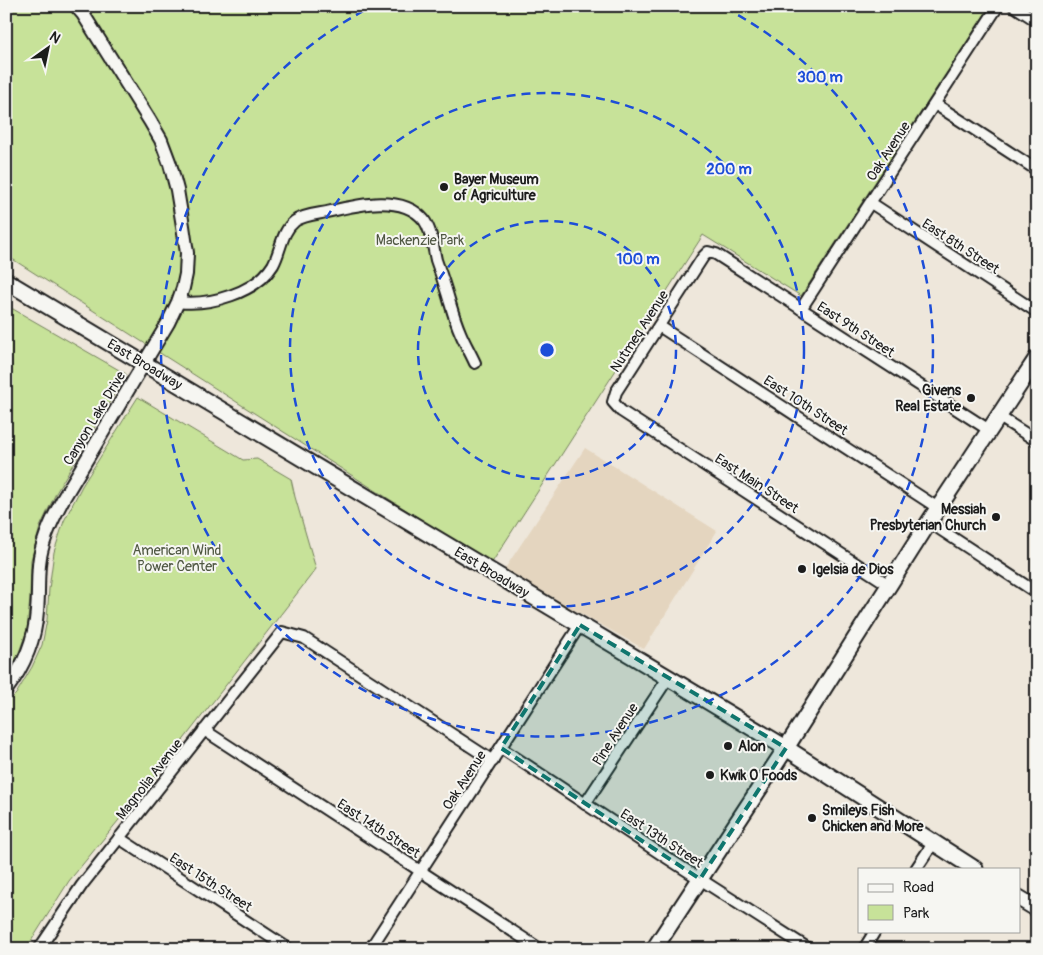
<svg xmlns="http://www.w3.org/2000/svg" width="1043" height="955" font-family="Pangolin,sans-serif">
<style>
.built{fill:#e4d5bf}
.green{fill:#c7e299;stroke:#727f5a}
.lines{fill:none;stroke-linecap:round;stroke-linejoin:round}
.minor-casing{stroke:#1c1c1c;stroke-width:14}
.tertiary-casing{stroke:#1c1c1c;stroke-width:16}
.secondary-casing{stroke:#1c1c1c;stroke-width:19}
.minor{stroke:#f6f6f2;stroke-width:10}
.tertiary{stroke:#f6f6f2;stroke-width:12}
.secondary{stroke:#f6f6f2;stroke-width:15}
.marked{fill:#0f766e;fill-opacity:0.2;stroke:#0f766e;stroke-width:4;stroke-dasharray:10 6;stroke-linejoin:round}
.ring{fill:none;stroke:#1d4ed8;stroke-width:2.5;stroke-dasharray:9 6}
.poi-dot{fill:#1c1c1c;stroke:#f6f6f2;stroke-width:2}
.labels{text-anchor:middle;stroke-width:4;stroke-linejoin:round;paint-order:stroke}
.street-label{font-size:14px;fill:#1c1c1c;stroke:#f6f6f2}
.poi-label{font-size:14px;font-weight:bold;fill:#1c1c1c;stroke:#f6f6f2;text-anchor:start}
.park-label{font-size:14px;fill:#4f5742;stroke:#f6f6f2}
.centre{fill:#1d4ed8;stroke:#f6f6f2;stroke-width:2.5}
.ring-label{font-size:15px;text-anchor:middle;font-weight:bold;fill:#1d4ed8;stroke:#f6f6f2;stroke-width:4;stroke-linejoin:round;paint-order:stroke}
</style>
<rect width="100%" height="100%" fill="#eee7db"/>
<filter id="ink" filterUnits="userSpaceOnUse"><feTurbulence type="fractalNoise" baseFrequency=".02" numOctaves="2"/><feDisplacementMap in="SourceGraphic" scale="10" xChannelSelector="R" yChannelSelector="G"/><feConvolveMatrix kernelMatrix="1 2 1 2 8 2 1 2 1" color-interpolation-filters="sRGB"/></filter>
<g filter="url(#ink)">
<path class="built" d="M 585,448 L 717,531 L 644,649 L 504,570 Z"/>
<g class="green">
<path d="M 6,6 L 990,6 L 801,296 L 703,235 L 491,564 L 6,255 Z"/>
<path d="M 6,305 L 126,374 L 56,493 L 40,527 L 31,560 L 30,598 L 27,630 L 18,655 L 6,676 Z"/>
<path d="M 138,397 L 243,460 L 257,459 L 291,479 L 295,497 L 316,569 L 167,761 L 69,881 L 26,949 L 6,949 L 6,704 L 16,694 L 32,667 L 42,645 L 47,620 L 49,589 L 54,552 L 64,521 L 82,486 Z"/>
</g>
<g class="lines">
<defs>
<g id="minor">
<path d="M 1014,6 L 1037,21"/>
<path d="M 935,104 L 1037,170"/>
<path d="M 871,203 L 1037,312"/>
<path d="M 178,302 C 209,306 256,293 273,265 C 281,251 281,232 295,221 C 303,215 317,214 327,212 C 356,205 402,193 424,220 C 432,231 433,247 436,260 C 441,274 446,289 450,303 C 453,313 456,323 460,332 C 464,342 470,352 475,363"/>
<path d="M 801,309 L 998,6"/>
<path d="M 659,326 L 938,508"/>
<path d="M 998,416 L 1037,441"/>
<path d="M 929,522 L 1037,593"/>
<path d="M 889,585 L 621,411 L 613,402 L 616,392 L 703,257 L 708,252 L 716,254 L 989,430"/>
<path d="M 204,730 L 540,949"/>
<path d="M 501,748 L 661,854 L 809,949"/>
<path d="M 585,804 L 668,678"/>
<path d="M 119,838 L 289,949"/>
<path d="M 916,869 L 934,842"/>
<path d="M 39,949 L 82,885 L 282,632 L 304,638 L 493,761"/>
<path d="M 370,949 L 580,625"/>
<path d="M 864,949 L 875,931"/>
</g>
<path id="tertiary" d="M 6,690 C 24,666 35,641 37,611 C 39,593 37,575 40,557 C 44,536 53,518 63,499 L 168,323 L 178,302 L 183,288 L 186,274 L 187,253 L 183,226 L 177,190 L 170,164 L 161,140 L 150,121 L 83,14 L 76,6"/>
<g id="secondary">
<path d="M 6,281 L 786,748 L 975,869"/>
<path d="M 1019,898 L 1037,909"/>
<path d="M 654,949 L 786,748 L 929,522 L 1037,358"/>
</g>
</defs>
<use href="#minor" class="minor-casing"/>
<use href="#tertiary" class="tertiary-casing"/>
<use href="#secondary" class="secondary-casing"/>
<use href="#minor" class="minor"/>
<use href="#tertiary" class="tertiary"/>
<use href="#secondary" class="secondary"/>
</g>
</g>
<path class="marked" d="M 580,625 L 786,748 L 700,879 L 501,748 Z"/>
<g class="ring">
<circle cx="547" cy="350" r="129"/>
<circle cx="547" cy="350" r="257"/>
<path d="M725 8A386 386 0 1 1 369 8"/>
</g>
<g class="poi-dot">
<circle cx="444" cy="187" r="5"/>
<circle cx="971" cy="398" r="5"/>
<circle cx="996" cy="517" r="5"/>
<circle cx="802" cy="569" r="5"/>
<circle cx="728" cy="746" r="5"/>
<circle cx="710" cy="775" r="5"/>
<circle cx="812" cy="818" r="5"/>
</g>
<g class="labels">
<g class="street-label">
<text transform="translate(888 151) rotate(-57)" y="5">Oak Avenue</text>
<text transform="translate(961 246) rotate(33)" y="5">East 8th Street</text>
<text transform="translate(856 329) rotate(33)" y="5">East 9th Street</text>
<text transform="translate(639 331) rotate(-57)" y="5">Nutmeq Avenue</text>
<text transform="translate(145 364) rotate(31)" y="5">East Broadway</text>
<text transform="translate(806 405) rotate(33)" y="5">East 10th Street</text>
<text transform="translate(94 418) rotate(-59)" y="5">Canyon Lake Drive</text>
<text transform="translate(757 483) rotate(33)" y="5">East Main Street</text>
<text transform="translate(492 572) rotate(31)" y="5">East Broadway</text>
<text transform="translate(615 734) rotate(-57)" y="5">Pine Avenue</text>
<text transform="translate(149 779) rotate(-52)" y="5">Magnolia Avenue</text>
<text transform="translate(464 780) rotate(-57)" y="5">Oak Avenue</text>
<text transform="translate(379 828) rotate(33)" y="5">East 14th Street</text>
<text transform="translate(662 838) rotate(33)" y="5">East 13th Street</text>
<text transform="translate(211 882) rotate(33)" y="5">East 15th Street</text>
</g>
<g class="poi-label">
<text x="454" y="184">Bayer Museum<tspan x="454" dy="16">of Agriculture</tspan></text>
<text x="961" y="395" text-anchor="end">Givens<tspan x="961" dy="16">Real Estate</tspan></text>
<text x="986" y="514" text-anchor="end">Messiah<tspan x="986" dy="16">Presbyterian Church</tspan></text>
<text x="812" y="574">Igelsia de Dios</text>
<text x="738" y="751">Alon</text>
<text x="720" y="780">Kwik O Foods</text>
<text x="822" y="815">Smileys Fish<tspan x="822" dy="16">Chicken and More</tspan></text>
</g>
<g class="park-label">
<text x="420" y="245">Mackenzie Park</text>
<text x="177" y="555">American Wind<tspan x="177" dy="16">Power Center</tspan></text>
</g>
</g>
<circle cx="547" cy="350" r="8" class="centre"/>
<g class="ring-label">
<text x="820" y="82">300 m</text>
<text x="729" y="174">200 m</text>
<text x="638" y="264">100 m</text>
</g>
<rect width="1043" height="955" fill="none" stroke="#f6f6f2" stroke-width="25"/>
<rect x="12" y="12" width="1018" height="930" fill="none" stroke="#1c1c1c" stroke-width="2" filter="url(#ink)"/>
<rect x="858" y="868" width="162" height="65" fill="#f6f6f2" stroke="#9f9f9c"/>
<rect x="868" y="884" width="25" height="8" fill="#f6f6f2" stroke="#9f9f9c"/>
<text x="903" y="892" font-size="15" fill="#1c1c1c">Road</text>
<rect x="868" y="905" width="25" height="15" fill="#c7e299" stroke="#9f9f9c"/>
<text x="903" y="918" font-size="15" fill="#1c1c1c">Park</text>
<g transform="translate(48 48) rotate(33)" stroke="#f6f6f2" stroke-width="4" paint-order="stroke">
<path d="M0-4L9 19L0 12L-9 19Z" fill="#1c1c1c"/>
<text y="-8" font-size="14" font-weight="bold" text-anchor="middle" fill="#1c1c1c">N</text>
</g>
</svg>
